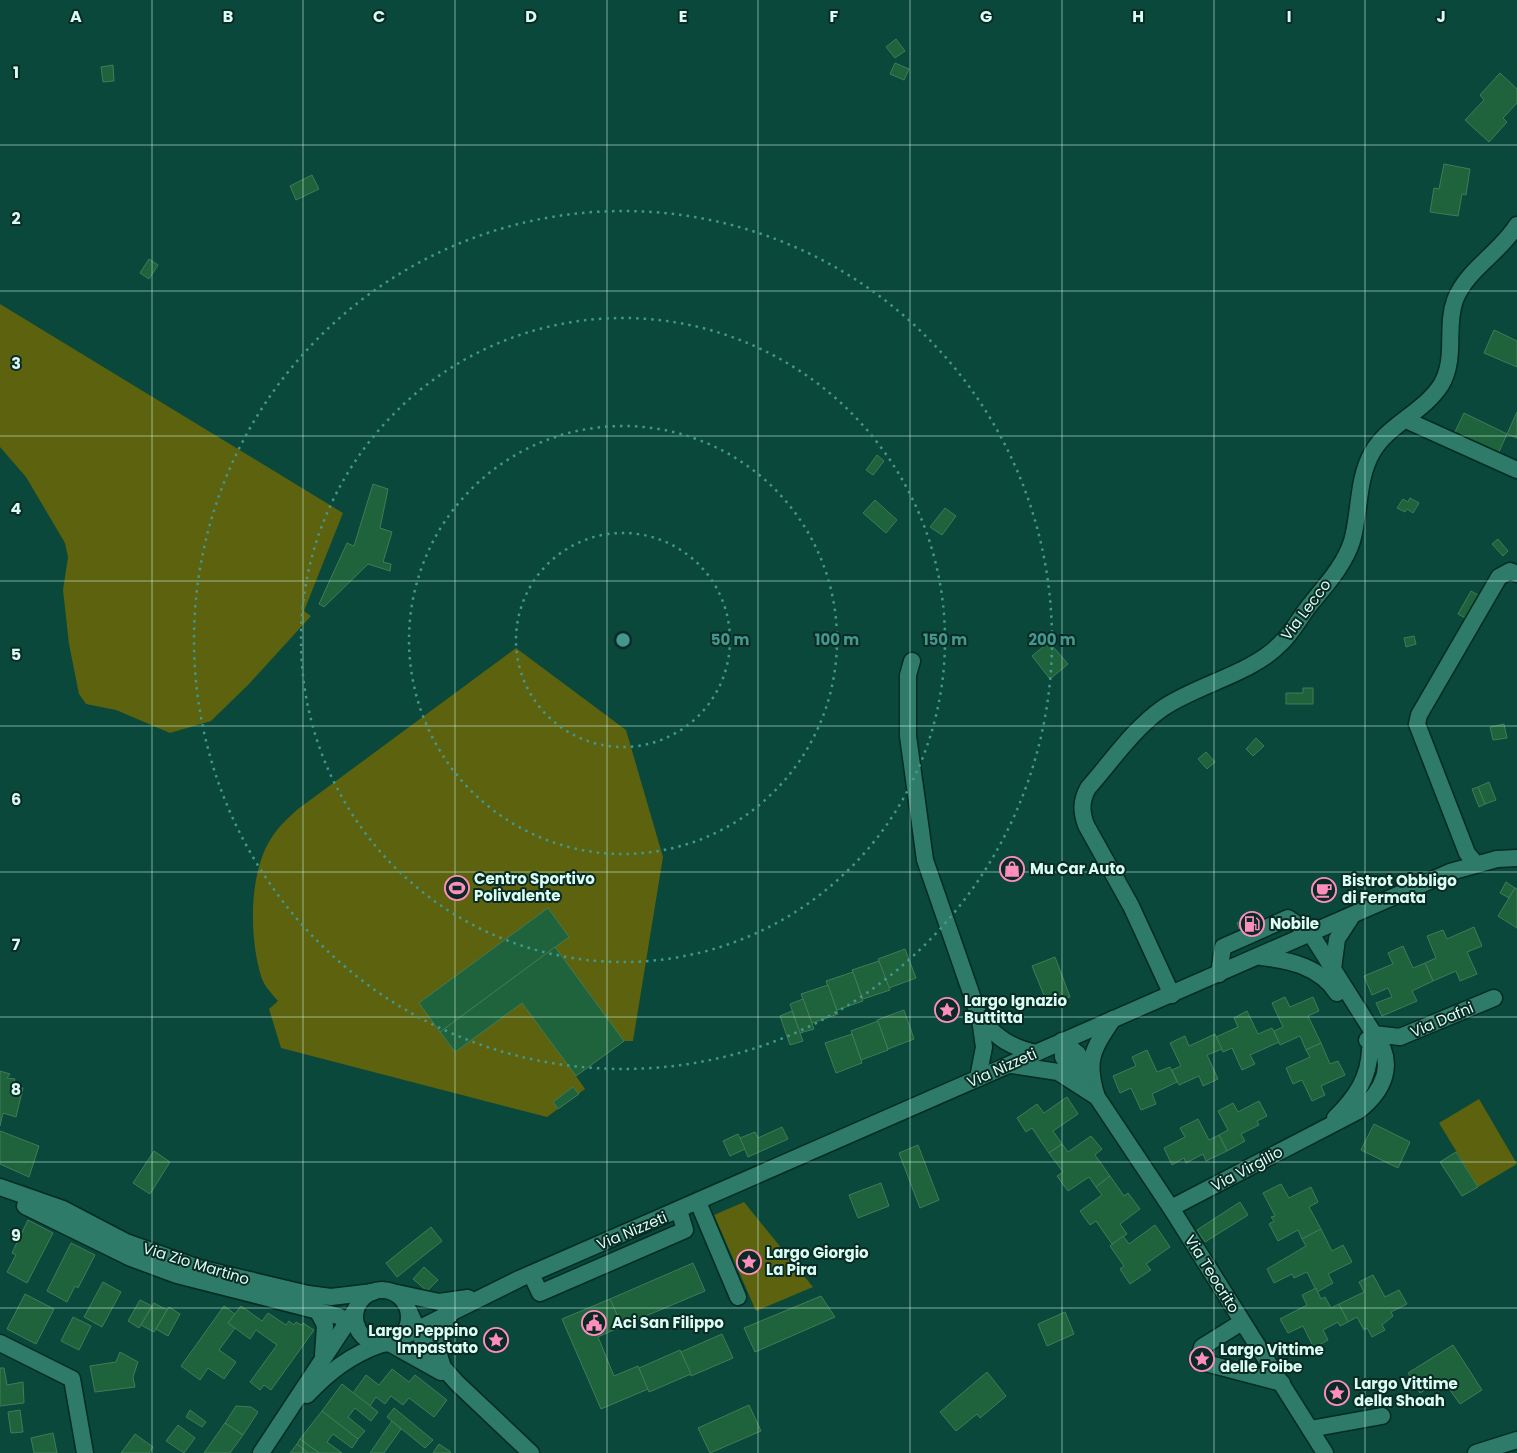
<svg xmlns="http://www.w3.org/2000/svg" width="1517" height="1453" font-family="Poppins,sans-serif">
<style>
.green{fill:#5c620d}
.building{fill:#1e633b;stroke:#447a57}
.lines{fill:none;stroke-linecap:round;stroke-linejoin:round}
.minor-casing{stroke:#012c22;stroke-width:19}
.minor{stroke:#2f7b69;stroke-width:16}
.grid{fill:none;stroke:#d9fdf2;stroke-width:1;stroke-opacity:0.55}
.ring{fill:none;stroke:#42988f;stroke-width:2.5;stroke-dasharray:2.5 5}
.labels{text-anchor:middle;stroke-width:4;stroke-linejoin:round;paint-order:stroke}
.street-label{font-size:15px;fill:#d9fdf2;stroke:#0a2a23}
.poi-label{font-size:15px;font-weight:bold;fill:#d9fdf2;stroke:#0a2a23;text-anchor:start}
.grid-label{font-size:16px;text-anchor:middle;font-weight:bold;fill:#d9fdf2;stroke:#0a2a23;stroke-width:4;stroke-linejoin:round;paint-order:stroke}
.centre{fill:#42988f;stroke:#0a2a23;stroke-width:2.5}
.ring-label{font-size:15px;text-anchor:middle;font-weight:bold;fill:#42988f;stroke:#0a2a23;stroke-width:4;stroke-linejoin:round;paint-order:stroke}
</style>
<rect width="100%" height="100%" fill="#09483b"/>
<g class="green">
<path d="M 0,304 L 343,513 L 304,611 L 311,616 L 249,684 L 211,721 L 170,733 L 116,710 L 86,704 L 79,694 L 69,644 L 63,590 L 68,557 L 65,543 L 26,477 L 0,447 Z"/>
<path d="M 516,648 L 626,730 L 663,857 L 633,1041 L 624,1041 L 576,1076 L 585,1089 L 547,1117 L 281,1048 L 269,1009 L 278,1001 C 273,995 265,987 262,979 C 249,940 248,872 272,837 C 279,826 289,817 298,809 Z"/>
<path d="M 1479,1099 L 1517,1164 L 1478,1187 L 1439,1123 Z"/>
<path d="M 744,1202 L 813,1287 L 756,1311 L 714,1215 Z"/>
</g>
<g class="building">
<path d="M 896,39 L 905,51 L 895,58 L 886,47 Z"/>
<path d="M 895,63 L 909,69 L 904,80 L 890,74 Z"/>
<path d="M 113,65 L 114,81 L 103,82 L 101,67 Z"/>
<path d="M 1500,73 L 1517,89 L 1517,103 L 1503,118 L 1507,122 L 1489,142 L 1465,120 L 1484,100 L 1480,95 Z"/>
<path d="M 1444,164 L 1470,169 L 1466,195 L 1462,194 L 1458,216 L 1430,212 L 1434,188 L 1439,189 Z"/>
<path d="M 312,175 L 319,189 L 296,200 L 290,186 Z"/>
<path d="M 149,259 L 158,265 L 149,279 L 140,273 Z"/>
<path d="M 1494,330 L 1517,341 L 1517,367 L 1484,353 Z"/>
<path d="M 1517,412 L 1517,438 L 1507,434 Z"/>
<path d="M 1464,413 L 1507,434 L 1498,454 L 1454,434 Z"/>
<path d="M 877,455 L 884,461 L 873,475 L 866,470 Z"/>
<path d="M 373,484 L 388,489 L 380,528 L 392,532 L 383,562 L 391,564 L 390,571 L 368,564 L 324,607 L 319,604 L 347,543 L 354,546 Z"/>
<path d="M 1410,498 L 1419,503 L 1413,513 L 1407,509 L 1405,512 L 1397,508 L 1403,499 L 1408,502 Z"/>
<path d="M 875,500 L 897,520 L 886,533 L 863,513 Z"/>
<path d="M 945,508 L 956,516 L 942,535 L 930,527 Z"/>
<path d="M 1498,539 L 1508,551 L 1503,556 L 1492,544 Z"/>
<path d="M 1471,591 L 1480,596 L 1467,619 L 1458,614 Z"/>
<path d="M 1414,636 L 1416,644 L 1406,647 L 1404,638 Z"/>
<path d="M 1049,642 L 1068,664 L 1050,679 L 1032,656 Z"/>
<path d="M 1303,688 L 1313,688 L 1313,704 L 1286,704 L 1286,693 L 1303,693 Z"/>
<path d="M 1504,724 L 1507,738 L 1493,740 L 1490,727 Z"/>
<path d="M 1256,738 L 1264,746 L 1253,756 L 1246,749 Z"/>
<path d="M 1206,752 L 1215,762 L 1207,769 L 1198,759 Z"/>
<path d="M 1489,782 L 1496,800 L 1485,804 L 1478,787 Z"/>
<path d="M 1478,787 L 1485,804 L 1479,807 L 1472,789 Z"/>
<path d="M 1506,882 L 1515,888 L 1509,898 L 1500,893 Z"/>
<path d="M 1515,888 L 1517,889 L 1517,928 L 1498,916 Z"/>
<path d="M 548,908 L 569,937 L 440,1032 L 419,1003 Z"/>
<path d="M 1260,913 L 1269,934 L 1246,944 L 1237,923 Z"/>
<path d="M 1474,927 L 1482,946 L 1467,952 L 1477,974 L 1460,981 L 1456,971 L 1433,981 L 1425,963 L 1436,958 L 1427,936 L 1443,930 L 1447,939 Z"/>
<path d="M 1403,946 L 1413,968 L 1425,963 L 1433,981 L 1412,991 L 1417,1001 L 1382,1016 L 1376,1003 L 1392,997 L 1388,988 L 1372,995 L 1364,976 L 1393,964 L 1388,953 Z"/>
<path d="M 555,947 L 624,1041 L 576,1076 L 522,1003 L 455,1052 L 440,1032 Z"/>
<path d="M 905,949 L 916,978 L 889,988 L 878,959 Z"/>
<path d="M 1055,957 L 1070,997 L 1048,1005 L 1032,966 Z"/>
<path d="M 879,961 L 890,990 L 863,999 L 852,970 Z"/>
<path d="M 853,972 L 863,1001 L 837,1010 L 826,981 Z"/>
<path d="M 828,985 L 838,1014 L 812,1023 L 801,994 Z"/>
<path d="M 1285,997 L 1290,1007 L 1313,997 L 1319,1011 L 1308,1016 L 1321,1043 L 1306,1050 L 1300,1036 L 1280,1045 L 1274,1031 L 1283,1027 L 1272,1003 Z"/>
<path d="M 803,999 L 814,1029 L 800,1033 L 790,1004 Z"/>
<path d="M 904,1010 L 914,1039 L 888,1049 L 877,1020 Z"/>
<path d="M 792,1011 L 803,1041 L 790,1045 L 780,1016 Z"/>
<path d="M 1247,1011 L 1258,1034 L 1272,1028 L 1279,1042 L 1250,1055 L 1255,1064 L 1242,1070 L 1232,1048 L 1223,1052 L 1216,1037 L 1238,1027 L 1234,1018 Z"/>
<path d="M 878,1021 L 888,1050 L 861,1060 L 851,1031 Z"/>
<path d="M 852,1034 L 862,1063 L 836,1073 L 825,1043 Z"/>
<path d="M 1215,1034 L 1222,1049 L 1207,1055 L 1218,1079 L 1203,1086 L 1199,1076 L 1179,1085 L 1172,1070 L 1181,1066 L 1170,1043 L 1185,1036 L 1189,1046 Z"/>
<path d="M 1321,1043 L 1330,1064 L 1338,1061 L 1345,1075 L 1321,1086 L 1325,1095 L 1312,1101 L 1302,1080 L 1293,1084 L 1286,1068 L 1310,1057 L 1306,1050 Z"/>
<path d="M 1147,1050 L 1157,1072 L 1170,1067 L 1177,1082 L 1152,1094 L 1156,1104 L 1141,1110 L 1131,1088 L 1120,1093 L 1113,1076 L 1136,1066 L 1132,1057 Z"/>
<path d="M 0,1071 L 10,1074 L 7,1078 L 15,1079 L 13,1084 L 23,1088 L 16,1117 L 3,1113 L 0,1126 Z"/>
<path d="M 573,1087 L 579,1094 L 558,1109 L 553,1102 Z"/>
<path d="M 1067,1097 L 1078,1114 L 1053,1131 L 1062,1144 L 1049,1153 L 1032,1128 L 1026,1132 L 1017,1118 L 1037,1104 L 1044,1113 Z"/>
<path d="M 1259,1101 L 1267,1116 L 1257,1121 L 1259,1125 L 1241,1134 L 1245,1141 L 1227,1151 L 1219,1135 L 1228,1130 L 1218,1111 L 1233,1103 L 1238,1112 Z"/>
<path d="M 1198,1119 L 1209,1140 L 1219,1135 L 1227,1151 L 1206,1161 L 1203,1154 L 1186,1163 L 1184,1158 L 1172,1165 L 1164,1148 L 1185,1137 L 1180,1128 Z"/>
<path d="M 1374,1124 L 1410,1142 L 1398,1168 L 1361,1150 Z"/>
<path d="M 782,1127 L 788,1139 L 748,1157 L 740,1138 L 755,1132 L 758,1138 Z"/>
<path d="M 0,1131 L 39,1146 L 29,1177 L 0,1164 Z"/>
<path d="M 738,1134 L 745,1149 L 730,1156 L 723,1141 Z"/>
<path d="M 1091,1136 L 1102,1149 L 1095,1155 L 1110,1176 L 1096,1187 L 1089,1177 L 1068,1191 L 1057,1176 L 1063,1172 L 1049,1153 L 1062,1144 L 1068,1152 Z"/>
<path d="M 918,1145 L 939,1200 L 920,1208 L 899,1153 Z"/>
<path d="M 154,1151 L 170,1162 L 150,1194 L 133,1183 Z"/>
<path d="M 1456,1152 L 1478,1187 L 1462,1196 L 1440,1162 Z"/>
<path d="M 1110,1176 L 1124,1196 L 1128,1193 L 1140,1209 L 1120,1224 L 1127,1234 L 1112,1244 L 1096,1221 L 1090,1225 L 1080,1211 L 1102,1195 L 1096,1187 Z"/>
<path d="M 881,1183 L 889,1206 L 858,1218 L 849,1195 Z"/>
<path d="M 1281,1184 L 1289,1198 L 1311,1187 L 1318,1202 L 1309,1207 L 1321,1229 L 1302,1239 L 1298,1230 L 1278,1241 L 1269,1224 L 1274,1221 L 1271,1217 L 1275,1216 L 1263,1193 Z"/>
<path d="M 1240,1202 L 1248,1215 L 1205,1242 L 1197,1230 Z"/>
<path d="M 28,1220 L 53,1233 L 27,1283 L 7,1272 L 16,1255 L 12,1253 Z"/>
<path d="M 1155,1225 L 1170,1247 L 1146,1264 L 1151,1270 L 1130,1284 L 1120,1269 L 1124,1266 L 1110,1246 L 1123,1236 L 1129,1244 Z"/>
<path d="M 431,1227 L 442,1241 L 397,1277 L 386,1263 Z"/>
<path d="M 1321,1229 L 1332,1251 L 1343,1245 L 1352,1262 L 1328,1274 L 1333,1283 L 1317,1292 L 1307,1272 L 1294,1278 L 1292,1274 L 1274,1283 L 1267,1269 L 1306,1246 L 1302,1239 Z"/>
<path d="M 71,1243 L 95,1255 L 78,1288 L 75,1286 L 67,1302 L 47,1291 Z"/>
<path d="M 693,1263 L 705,1291 L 622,1326 L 610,1299 Z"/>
<path d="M 424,1267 L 438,1280 L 427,1291 L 413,1279 Z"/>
<path d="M 1373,1275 L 1385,1297 L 1399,1290 L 1407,1304 L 1391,1312 L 1393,1316 L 1382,1325 L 1385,1330 L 1372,1337 L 1367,1328 L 1364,1330 L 1357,1317 L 1348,1322 L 1339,1304 L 1364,1292 L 1359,1282 Z"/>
<path d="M 103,1282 L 121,1292 L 102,1327 L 84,1317 Z"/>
<path d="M 1316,1288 L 1321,1299 L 1325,1297 L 1331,1308 L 1339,1304 L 1348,1322 L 1340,1326 L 1338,1322 L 1323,1330 L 1328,1340 L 1314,1348 L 1303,1326 L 1288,1333 L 1280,1319 L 1307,1305 L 1302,1295 Z"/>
<path d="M 25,1294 L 54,1309 L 36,1344 L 7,1329 Z"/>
<path d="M 821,1296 L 835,1317 L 755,1352 L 744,1328 Z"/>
<path d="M 610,1299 L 622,1326 L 598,1337 L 614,1376 L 638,1366 L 648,1389 L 601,1409 L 562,1319 Z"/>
<path d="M 140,1300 L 152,1306 L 139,1328 L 128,1321 Z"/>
<path d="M 154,1303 L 167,1310 L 154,1332 L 141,1325 Z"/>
<path d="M 224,1306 L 235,1314 L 228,1323 L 235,1328 L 219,1350 L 236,1362 L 224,1379 L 208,1368 L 200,1380 L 181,1366 Z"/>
<path d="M 241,1306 L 262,1321 L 268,1313 L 286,1325 L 289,1321 L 294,1325 L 296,1322 L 301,1325 L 303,1323 L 314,1330 L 271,1390 L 264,1385 L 260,1390 L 250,1382 L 277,1345 L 256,1330 L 250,1339 L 228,1323 Z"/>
<path d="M 169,1307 L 180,1314 L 168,1336 L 156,1329 Z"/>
<path d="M 1065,1312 L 1074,1334 L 1047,1346 L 1038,1324 Z"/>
<path d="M 73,1317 L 91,1326 L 79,1350 L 61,1341 Z"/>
<path d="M 722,1334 L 733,1358 L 691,1376 L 681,1352 Z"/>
<path d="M 1453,1345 L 1482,1390 L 1460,1404 L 1442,1379 L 1420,1393 L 1408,1373 Z"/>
<path d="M 680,1350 L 691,1374 L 649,1392 L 639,1368 Z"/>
<path d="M 120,1352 L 138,1362 L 133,1377 L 135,1387 L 95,1392 L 90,1366 L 116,1362 Z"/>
<path d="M 0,1368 L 4,1368 L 7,1385 L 23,1382 L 24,1403 L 0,1406 Z"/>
<path d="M 392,1369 L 409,1382 L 415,1375 L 447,1400 L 434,1417 L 409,1398 L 403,1405 L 391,1396 L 385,1404 L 376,1397 L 370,1406 L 353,1393 L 366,1375 L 379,1385 Z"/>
<path d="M 987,1372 L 1006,1396 L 980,1418 L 977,1414 L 956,1431 L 940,1412 Z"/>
<path d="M 342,1384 L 378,1412 L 371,1421 L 355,1408 L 348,1417 L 365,1431 L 358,1439 L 322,1411 Z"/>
<path d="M 749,1405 L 761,1431 L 710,1453 L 698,1428 Z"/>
<path d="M 236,1406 L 251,1407 L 258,1412 L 243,1435 L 225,1423 Z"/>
<path d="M 394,1408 L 433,1440 L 425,1448 L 387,1417 Z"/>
<path d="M 20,1410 L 23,1432 L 11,1433 L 8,1412 Z"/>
<path d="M 190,1410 L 206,1422 L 202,1427 L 186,1417 Z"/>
<path d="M 322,1411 L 358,1439 L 352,1448 L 333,1434 L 327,1442 L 342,1453 L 319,1453 L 300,1439 Z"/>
<path d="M 392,1421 L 401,1429 L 384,1453 L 370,1453 Z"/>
<path d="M 225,1423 L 243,1435 L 230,1453 L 204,1453 Z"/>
<path d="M 178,1425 L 195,1438 L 184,1453 L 166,1441 Z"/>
<path d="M 53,1433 L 57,1453 L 34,1453 L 31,1438 Z"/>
<path d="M 135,1434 L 153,1447 L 149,1453 L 121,1453 Z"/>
<path d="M 300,1439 L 319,1453 L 308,1453 L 297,1444 Z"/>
<path d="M 297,1444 L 308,1453 L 290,1453 Z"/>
<path d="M 439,1444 L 451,1452 L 450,1453 L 433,1453 Z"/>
</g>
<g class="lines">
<defs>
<g id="minor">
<path d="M 1406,420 L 1517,470"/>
<path d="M 912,661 L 908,675 L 908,736 L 925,860 L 980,1019 L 984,1047 L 978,1078"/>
<path d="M 1476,864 L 1467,853 L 1417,724 L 1419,715 L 1499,577 L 1510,571 L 1517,574"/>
<path d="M 1352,916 L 1337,939 L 1333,969 L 1374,1034 L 1400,1037 L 1494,998"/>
<path d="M 1261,957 C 1290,960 1320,967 1337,993"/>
<path d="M 1219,974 L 1223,947 L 1288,918 L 1311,934 L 1333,969"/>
<path d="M 1172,995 L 1131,906 L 1086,825 C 1081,811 1081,801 1088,788 C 1111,762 1134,728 1163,708 C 1198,684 1252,674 1281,643 C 1291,634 1298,621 1306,610 C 1322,589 1344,567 1352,541 C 1360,514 1357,479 1372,453 C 1387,425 1423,413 1441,385 C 1457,358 1445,327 1455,300 C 1467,269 1500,253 1517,225"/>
<path d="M 980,1019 C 999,1039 1010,1047 1036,1053"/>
<path d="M 1113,1019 C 1093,1049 1085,1060 1097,1097 L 1171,1208 L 1325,1453"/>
<path d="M 1062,1041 L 1063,1057 L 1079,1082"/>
<path d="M 1062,1041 L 1078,1054 L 1090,1076"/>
<path d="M 1012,1065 L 1058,1072 L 1097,1097"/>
<path d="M 1335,1118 C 1356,1097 1369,1078 1370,1049"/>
<path d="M 0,1187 L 63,1209 L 126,1242 L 199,1268 L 308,1294 L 331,1297 L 373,1292"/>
<path d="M 698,1202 L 738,1297"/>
<path d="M 25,1206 L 131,1258 L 177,1275 L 338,1316 L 357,1326"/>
<path d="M 1171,1208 L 1358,1111 C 1384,1091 1397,1063 1374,1034 L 1367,1040"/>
<path d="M 531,1274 L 540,1293 L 685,1230 L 679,1210"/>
<circle cx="382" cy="1317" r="27"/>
<path d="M 397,1293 L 439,1302 L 468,1298"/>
<path d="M 317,1310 L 325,1325 L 323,1355"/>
<path d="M 409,1311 L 426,1348 L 457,1383 L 531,1453"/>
<path d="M 1242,1322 L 1202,1347 L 1198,1361 L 1282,1383"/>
<path d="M 398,1339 L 519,1279 L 1450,872 L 1497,859 L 1517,858"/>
<path d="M 0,1343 L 72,1379 L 85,1453"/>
<path d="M 389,1343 L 441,1372"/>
<path d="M 442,1364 C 434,1343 439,1331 451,1313"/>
<path d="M 307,1395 C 329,1372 350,1355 382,1344"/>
<path d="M 1310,1429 L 1382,1416"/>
<path d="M 261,1453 L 356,1309"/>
<path d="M 1476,1453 L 1517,1440"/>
</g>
</defs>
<use href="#minor" class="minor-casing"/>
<use href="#minor" class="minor"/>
</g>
<path class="grid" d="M 152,0 L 152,1453M 303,0 L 303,1453M 455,0 L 455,1453M 607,0 L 607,1453M 758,0 L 758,1453M 910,0 L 910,1453M 1062,0 L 1062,1453M 1214,0 L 1214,1453M 1365,0 L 1365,1453M 0,145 L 1517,145M 0,291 L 1517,291M 0,436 L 1517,436M 0,581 L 1517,581M 0,726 L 1517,726M 0,872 L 1517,872M 0,1017 L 1517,1017M 0,1162 L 1517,1162M 0,1308 L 1517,1308"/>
<g class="ring">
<circle cx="623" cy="640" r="107"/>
<circle cx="623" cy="640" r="214"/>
<circle cx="623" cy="640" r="322"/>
<circle cx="623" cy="640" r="429"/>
</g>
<defs>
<symbol id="shop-ring" viewBox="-11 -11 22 22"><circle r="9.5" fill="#0a2a23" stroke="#fe8ebd" stroke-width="1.5"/><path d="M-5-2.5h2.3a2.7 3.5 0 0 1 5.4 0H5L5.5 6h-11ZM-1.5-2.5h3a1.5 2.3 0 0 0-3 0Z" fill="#fe8ebd"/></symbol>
<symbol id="stadium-ring" viewBox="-11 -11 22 22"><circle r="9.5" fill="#0a2a23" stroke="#fe8ebd" stroke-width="1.5"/><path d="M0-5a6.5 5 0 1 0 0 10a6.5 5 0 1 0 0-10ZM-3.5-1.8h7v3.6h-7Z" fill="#fe8ebd"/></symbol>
<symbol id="cafe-ring" viewBox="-11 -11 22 22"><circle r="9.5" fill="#0a2a23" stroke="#fe8ebd" stroke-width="1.5"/><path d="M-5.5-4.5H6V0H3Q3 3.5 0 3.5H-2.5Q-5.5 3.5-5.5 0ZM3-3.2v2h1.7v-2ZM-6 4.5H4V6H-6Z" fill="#fe8ebd"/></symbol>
<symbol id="fuel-ring" viewBox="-11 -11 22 22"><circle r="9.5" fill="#0a2a23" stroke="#fe8ebd" stroke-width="1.5"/><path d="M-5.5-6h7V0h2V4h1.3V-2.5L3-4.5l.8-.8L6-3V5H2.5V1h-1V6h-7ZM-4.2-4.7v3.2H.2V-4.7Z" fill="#fe8ebd"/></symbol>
<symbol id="sight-ring" viewBox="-11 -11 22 22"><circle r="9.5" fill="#0a2a23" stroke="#fe8ebd" stroke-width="1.5"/><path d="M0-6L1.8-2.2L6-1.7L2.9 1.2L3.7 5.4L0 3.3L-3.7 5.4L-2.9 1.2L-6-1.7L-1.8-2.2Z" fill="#fe8ebd"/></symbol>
<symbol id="civic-ring" viewBox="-11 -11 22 22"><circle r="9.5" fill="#0a2a23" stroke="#fe8ebd" stroke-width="1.5"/><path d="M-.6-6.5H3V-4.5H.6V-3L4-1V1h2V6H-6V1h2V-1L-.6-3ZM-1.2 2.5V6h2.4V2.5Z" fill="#fe8ebd"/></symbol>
</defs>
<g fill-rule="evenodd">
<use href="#shop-ring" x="998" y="855" width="28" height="28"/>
<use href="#stadium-ring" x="443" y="874" width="28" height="28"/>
<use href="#cafe-ring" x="1310" y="876" width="28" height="28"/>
<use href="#fuel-ring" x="1238" y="910" width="28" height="28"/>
<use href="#sight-ring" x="933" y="996" width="28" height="28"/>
<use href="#sight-ring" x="735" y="1248" width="28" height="28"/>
<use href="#civic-ring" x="580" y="1309" width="28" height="28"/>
<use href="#sight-ring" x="482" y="1326" width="28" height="28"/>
<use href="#sight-ring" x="1188" y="1345" width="28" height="28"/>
<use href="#sight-ring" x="1323" y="1379" width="28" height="28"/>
</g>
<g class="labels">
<g class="street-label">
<text transform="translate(1306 610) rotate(-53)" y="5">Via Lecco</text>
<text transform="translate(1442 1020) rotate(-23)" y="5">Via Dafni</text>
<text transform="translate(1002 1068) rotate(-24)" y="5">Via Nizzeti</text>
<text transform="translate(1247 1169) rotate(-28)" y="5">Via Virgilio</text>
<text transform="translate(632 1231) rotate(-23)" y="5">Via Nizzeti</text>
<text transform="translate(196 1264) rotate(17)" y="5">Via Zio Martino</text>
<text transform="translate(1212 1274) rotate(58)" y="5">Via Teocrito</text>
</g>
<g class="poi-label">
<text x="1030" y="874">Mu Car Auto</text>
<text x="474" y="884">Centro Sportivo<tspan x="474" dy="17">Polivalente</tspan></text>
<text x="1342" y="886">Bistrot Obbligo<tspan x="1342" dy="17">di Fermata</tspan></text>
<text x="1270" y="929">Nobile</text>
<text x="964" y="1006">Largo Ignazio<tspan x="964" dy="17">Buttitta</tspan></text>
<text x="766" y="1258">Largo Giorgio<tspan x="766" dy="17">La Pira</tspan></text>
<text x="612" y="1328">Aci San Filippo</text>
<text x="478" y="1336" text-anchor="end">Largo Peppino<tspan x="478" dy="17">Impastato</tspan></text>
<text x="1220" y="1355">Largo Vittime<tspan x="1220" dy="17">delle Foibe</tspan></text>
<text x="1354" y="1389">Largo Vittime<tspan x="1354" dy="17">della Shoah</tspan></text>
</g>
</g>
<g class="grid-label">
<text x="76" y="22">A</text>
<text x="228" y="22">B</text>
<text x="379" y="22">C</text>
<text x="531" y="22">D</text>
<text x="683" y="22">E</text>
<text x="834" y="22">F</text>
<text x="986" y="22">G</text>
<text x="1138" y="22">H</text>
<text x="1289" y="22">I</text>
<text x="1441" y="22">J</text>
<text x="16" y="78">1</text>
<text x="16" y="224">2</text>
<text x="16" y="369">3</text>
<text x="16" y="514">4</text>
<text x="16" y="660">5</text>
<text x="16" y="805">6</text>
<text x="16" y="950">7</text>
<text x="16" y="1095">8</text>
<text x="16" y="1241">9</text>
</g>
<circle cx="623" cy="640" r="8" class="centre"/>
<g class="ring-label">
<text x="730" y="645">50 m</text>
<text x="837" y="645">100 m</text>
<text x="945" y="645">150 m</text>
<text x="1052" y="645">200 m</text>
</g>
</svg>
